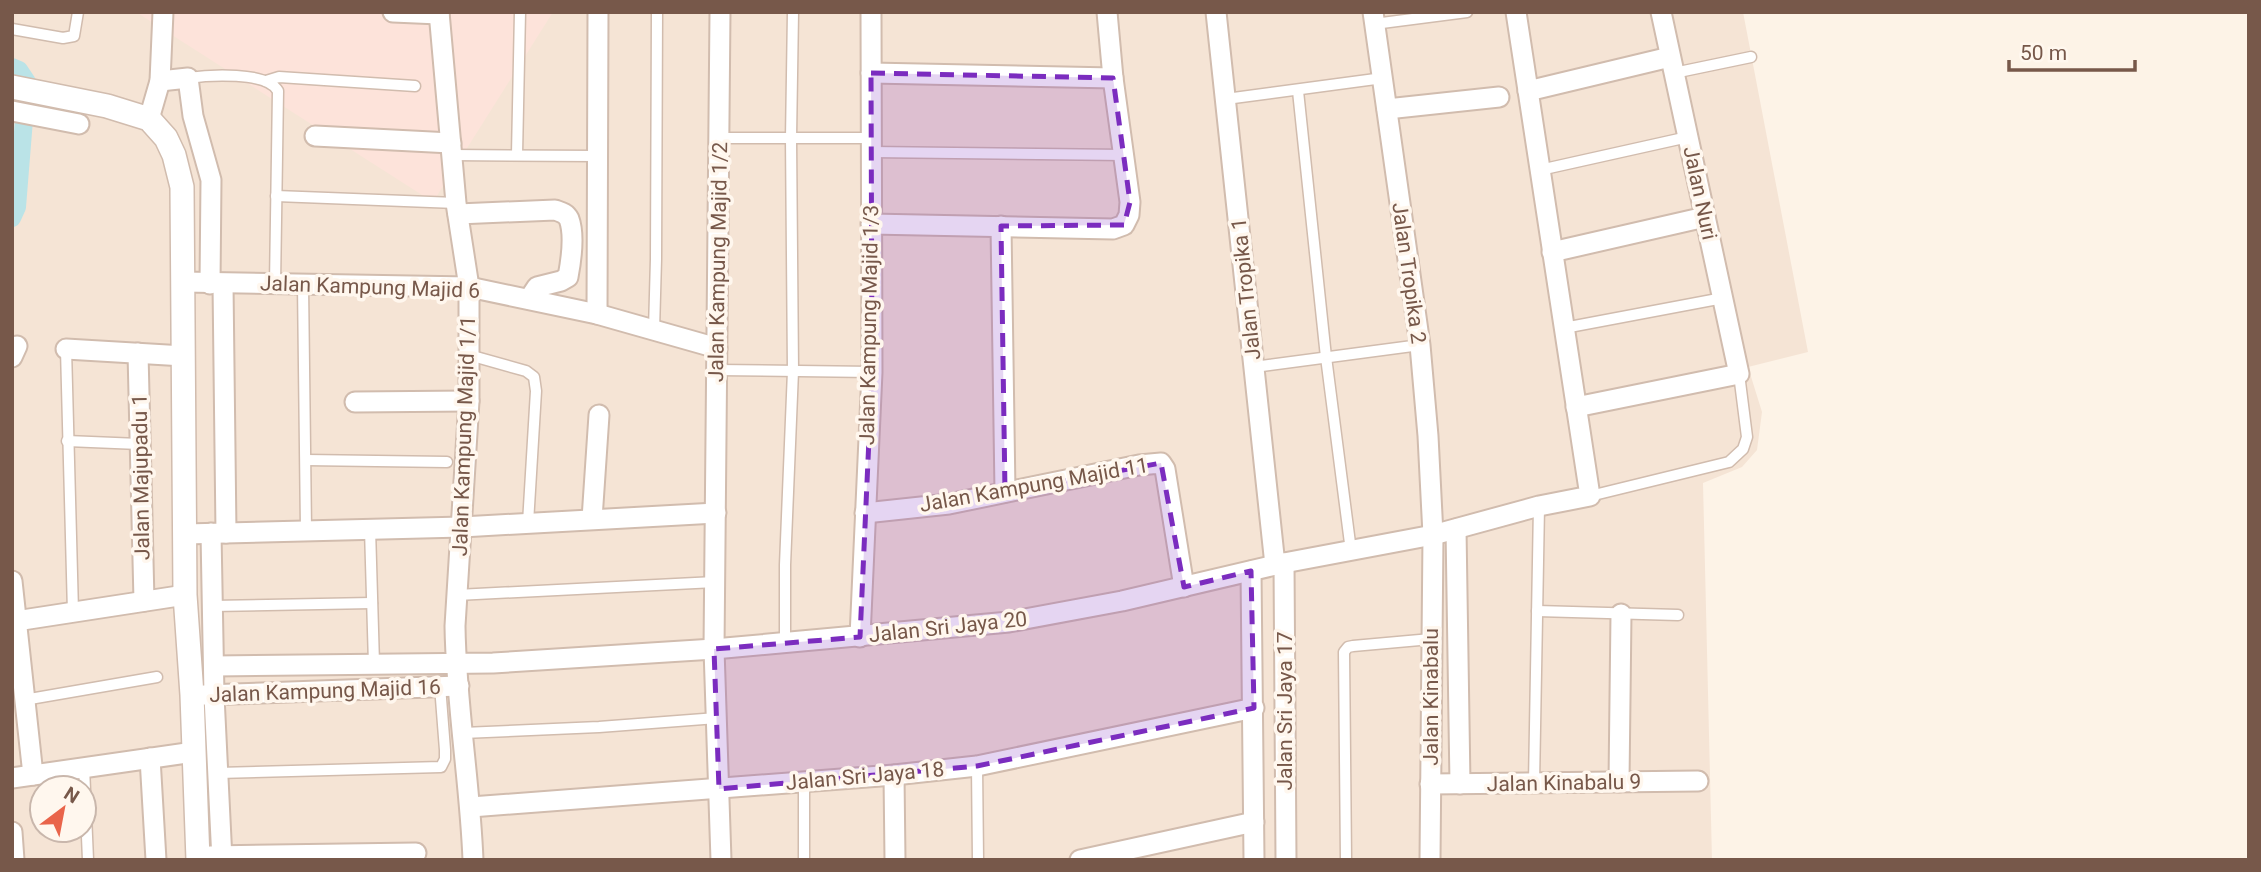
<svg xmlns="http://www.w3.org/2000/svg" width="2261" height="872" font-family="Roboto,sans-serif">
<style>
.residential{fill:#f5e4d5;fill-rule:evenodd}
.commercial{fill:#fde3da}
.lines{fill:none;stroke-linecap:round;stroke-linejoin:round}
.canal{stroke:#bae3e7;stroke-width:18}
.service-casing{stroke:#d1bcae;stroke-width:13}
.minor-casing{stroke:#d1bcae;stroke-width:23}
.tertiary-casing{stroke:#d1bcae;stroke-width:26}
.service{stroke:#fff;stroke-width:10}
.minor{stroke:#fff;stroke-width:19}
.tertiary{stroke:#fff;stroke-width:23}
.marked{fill:#7b2cbf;fill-opacity:0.2;stroke:#7b2cbf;stroke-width:5;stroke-dasharray:14 9;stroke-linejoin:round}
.labels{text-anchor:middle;stroke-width:7;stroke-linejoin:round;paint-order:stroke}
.street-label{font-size:21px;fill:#77584a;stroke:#fff7ee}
</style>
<rect width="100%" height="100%" fill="#fdf3e7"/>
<path class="residential" d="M 12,12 L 1743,12 L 1808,352 L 1748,367 L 1762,412 L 1757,450 L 1742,467 L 1703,483 L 1712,860 L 12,860 ZM 42,788 L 84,788 L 84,830 L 42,830 Z"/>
<path class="commercial" d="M 136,12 L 553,12 L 433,202 Z"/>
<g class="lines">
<path class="canal" d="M 12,67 L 19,70 L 27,82 L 17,207 L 12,218"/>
<defs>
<g id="service">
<path d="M 1374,24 L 1467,12"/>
<path d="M 12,29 L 63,38 L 74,36 L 78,12"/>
<path d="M 1674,73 L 1751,57"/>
<path d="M 188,78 C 208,75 267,71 278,91 L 275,284"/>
<path d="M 266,81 L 279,77 L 415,86"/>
<path d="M 1298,91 L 1326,357 L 1351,551"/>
<path d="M 1226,99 L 1383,78"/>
<path d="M 719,138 L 871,138"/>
<path d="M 871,152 L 1124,155"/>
<path d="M 517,154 L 520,12"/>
<path d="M 452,155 L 596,156"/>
<path d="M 1540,170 L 1688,137"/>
<path d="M 276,196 L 456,203"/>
<path d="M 303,285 L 306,530"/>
<path d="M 1564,328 L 1723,298"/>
<path d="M 654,330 L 656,259 L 657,12"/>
<path d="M 66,349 L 73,612"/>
<path d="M 469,355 L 526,371 L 534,377 L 536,391 L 528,523"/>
<path d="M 1254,367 L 1420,345"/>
<path d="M 717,370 L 872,372"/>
<path d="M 67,441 L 139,444"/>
<path d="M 306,460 L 447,462"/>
<path d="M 1590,496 L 1729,462 L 1743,449 L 1747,437 L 1739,374"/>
<path d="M 370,529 L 374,664"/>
<path d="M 457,595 L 715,582"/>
<path d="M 212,606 L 372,603"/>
<path d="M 1537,611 L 1678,615"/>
<path d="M 785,642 L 785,565 L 793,371 L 791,138 L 793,12"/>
<path d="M 24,700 L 157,677"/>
<path d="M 463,733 L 599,727 L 717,718"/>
<path d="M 977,766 L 978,860"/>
<path d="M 84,767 L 88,860"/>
<path d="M 218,773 L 441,767 L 445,759 L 445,750 L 440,686"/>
<path d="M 1534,783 L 1539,506"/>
<path d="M 804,860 L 804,782"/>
<path d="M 1346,860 L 1344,652 L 1348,647 L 1353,646 L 1431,639"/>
</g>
<g id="minor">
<path d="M 393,12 L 439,14"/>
<path d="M 439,12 L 456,203 L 469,287 L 469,401 L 455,626 C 456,704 470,782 473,860"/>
<path d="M 720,12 L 714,649 L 721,860"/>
<path d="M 1216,12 L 1275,565"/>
<path d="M 1373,12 L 1420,345 L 1428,436 L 1433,535 L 1430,860"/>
<path d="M 871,73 L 1113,78"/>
<path d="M 160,81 L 188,78 L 193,116 L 211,180 L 210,284"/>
<path d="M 1528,91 L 1670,57"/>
<path d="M 1387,109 L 1499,97"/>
<path d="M 12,111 L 79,124"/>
<path d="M 149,119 L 160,81 L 163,12"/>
<path d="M 315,136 L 451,143"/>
<path d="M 458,214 L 555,210 C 561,212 566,213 569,219 C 575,235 571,261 568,277 L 561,281 L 537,287 L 529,299"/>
<path d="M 871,224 L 1113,229 L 1124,225 L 1129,215 L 1130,202 L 1113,78 L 1107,12"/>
<path d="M 1001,226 L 1005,492"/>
<path d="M 1552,252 L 1705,217"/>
<path d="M 183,282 L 469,287 L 597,314 L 717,348"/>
<path d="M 223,284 L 226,533"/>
<path d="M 597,314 L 598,12"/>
<path d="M 66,349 L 184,356"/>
<path d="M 138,353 L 144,601"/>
<path d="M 12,357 L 17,346"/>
<path d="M 355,402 L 469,401"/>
<path d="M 1576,407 L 1739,374 L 1661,12"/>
<path d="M 865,513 L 949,504 L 1139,465 L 1161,463 L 1165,469 L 1184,587"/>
<path d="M 592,519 L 599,415"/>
<path d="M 1456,529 L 1460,784"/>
<path d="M 211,533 L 214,696 L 222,860"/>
<path d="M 185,534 L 462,527 L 716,513"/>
<path d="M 1284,563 L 1286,860"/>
<path d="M 1251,571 L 1254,860"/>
<path d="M 12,581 L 33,775"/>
<path d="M 16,621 L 185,595"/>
<path d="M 860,637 L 872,372 L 871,12"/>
<path d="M 214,666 L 493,663 L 714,649 L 1009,622 L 1122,601 L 1284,563 L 1433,535 L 1539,506 L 1590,496 L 1516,12"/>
<path d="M 204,695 L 459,686"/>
<path d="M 150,758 L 156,860"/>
<path d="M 894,775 L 895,860"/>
<path d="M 12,778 L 194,752"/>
<path d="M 1619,782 L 1621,614"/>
<path d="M 1430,784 L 1698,781"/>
<path d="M 471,807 L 894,775 L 977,766 L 1254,708"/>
<path d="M 12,832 L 14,860"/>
<path d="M 210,856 L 416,853"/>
<path d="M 1080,860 L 1254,822"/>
</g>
<path id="tertiary" d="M 12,87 L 107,106 L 149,119 L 166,138 L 174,155 L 182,187 L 185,595 L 192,695 L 198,860"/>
</defs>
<use href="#service" class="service-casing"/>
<use href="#minor" class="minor-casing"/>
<use href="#tertiary" class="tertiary-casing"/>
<use href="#service" class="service"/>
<use href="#minor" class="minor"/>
<use href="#tertiary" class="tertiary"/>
</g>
<path class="marked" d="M 871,73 L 1113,78 L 1130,202 L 1124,225 L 1001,226 L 1005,492 L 1161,463 L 1184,587 L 1251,571 L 1254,708 L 977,766 L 719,789 L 714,649 L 860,637 L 872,372 Z"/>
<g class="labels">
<g class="street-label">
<text transform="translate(1700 193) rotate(78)" y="7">Jalan Nuri</text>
<text transform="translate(718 262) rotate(-89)" y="7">Jalan Kampung Majid 1/2</text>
<text transform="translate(1409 273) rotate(82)" y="7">Jalan Tropika 2</text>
<text transform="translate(370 287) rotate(2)" y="7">Jalan Kampung Majid 6</text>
<text transform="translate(1246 289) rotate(-96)" y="7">Jalan Tropika 1</text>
<text transform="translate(869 325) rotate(-89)" y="7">Jalan Kampung Majid 1/3</text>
<text transform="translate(464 436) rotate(-88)" y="7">Jalan Kampung Majid 1/1</text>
<text transform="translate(141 477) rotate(-91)" y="7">Jalan Majupadu 1</text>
<text transform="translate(1034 485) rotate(-10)" y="7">Jalan Kampung Majid 11</text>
<text transform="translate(948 627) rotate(-6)" y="7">Jalan Sri Jaya 20</text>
<text transform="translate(325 691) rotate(-2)" y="7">Jalan Kampung Majid 16</text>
<text transform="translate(1431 697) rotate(-90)" y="7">Jalan Kinabalu</text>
<text transform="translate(1285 711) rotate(-90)" y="7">Jalan Sri Jaya 17</text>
<text transform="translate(865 776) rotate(-5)" y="7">Jalan Sri Jaya 18</text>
<text transform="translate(1564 783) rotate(-1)" y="7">Jalan Kinabalu 9</text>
</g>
</g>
<rect width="2261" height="872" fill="none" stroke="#77584a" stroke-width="28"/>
<g transform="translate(63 809) rotate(32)"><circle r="33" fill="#fff7ee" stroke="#c9b7ac" stroke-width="2"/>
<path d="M0-5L12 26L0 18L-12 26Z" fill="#e9644a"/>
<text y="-10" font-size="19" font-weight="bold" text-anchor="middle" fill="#77584a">N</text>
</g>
<path d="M2009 60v10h126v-10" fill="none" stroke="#77584a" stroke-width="3.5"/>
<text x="2020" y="60" font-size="21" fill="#77584a" stroke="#fff7ee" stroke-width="5" paint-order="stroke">50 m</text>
</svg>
